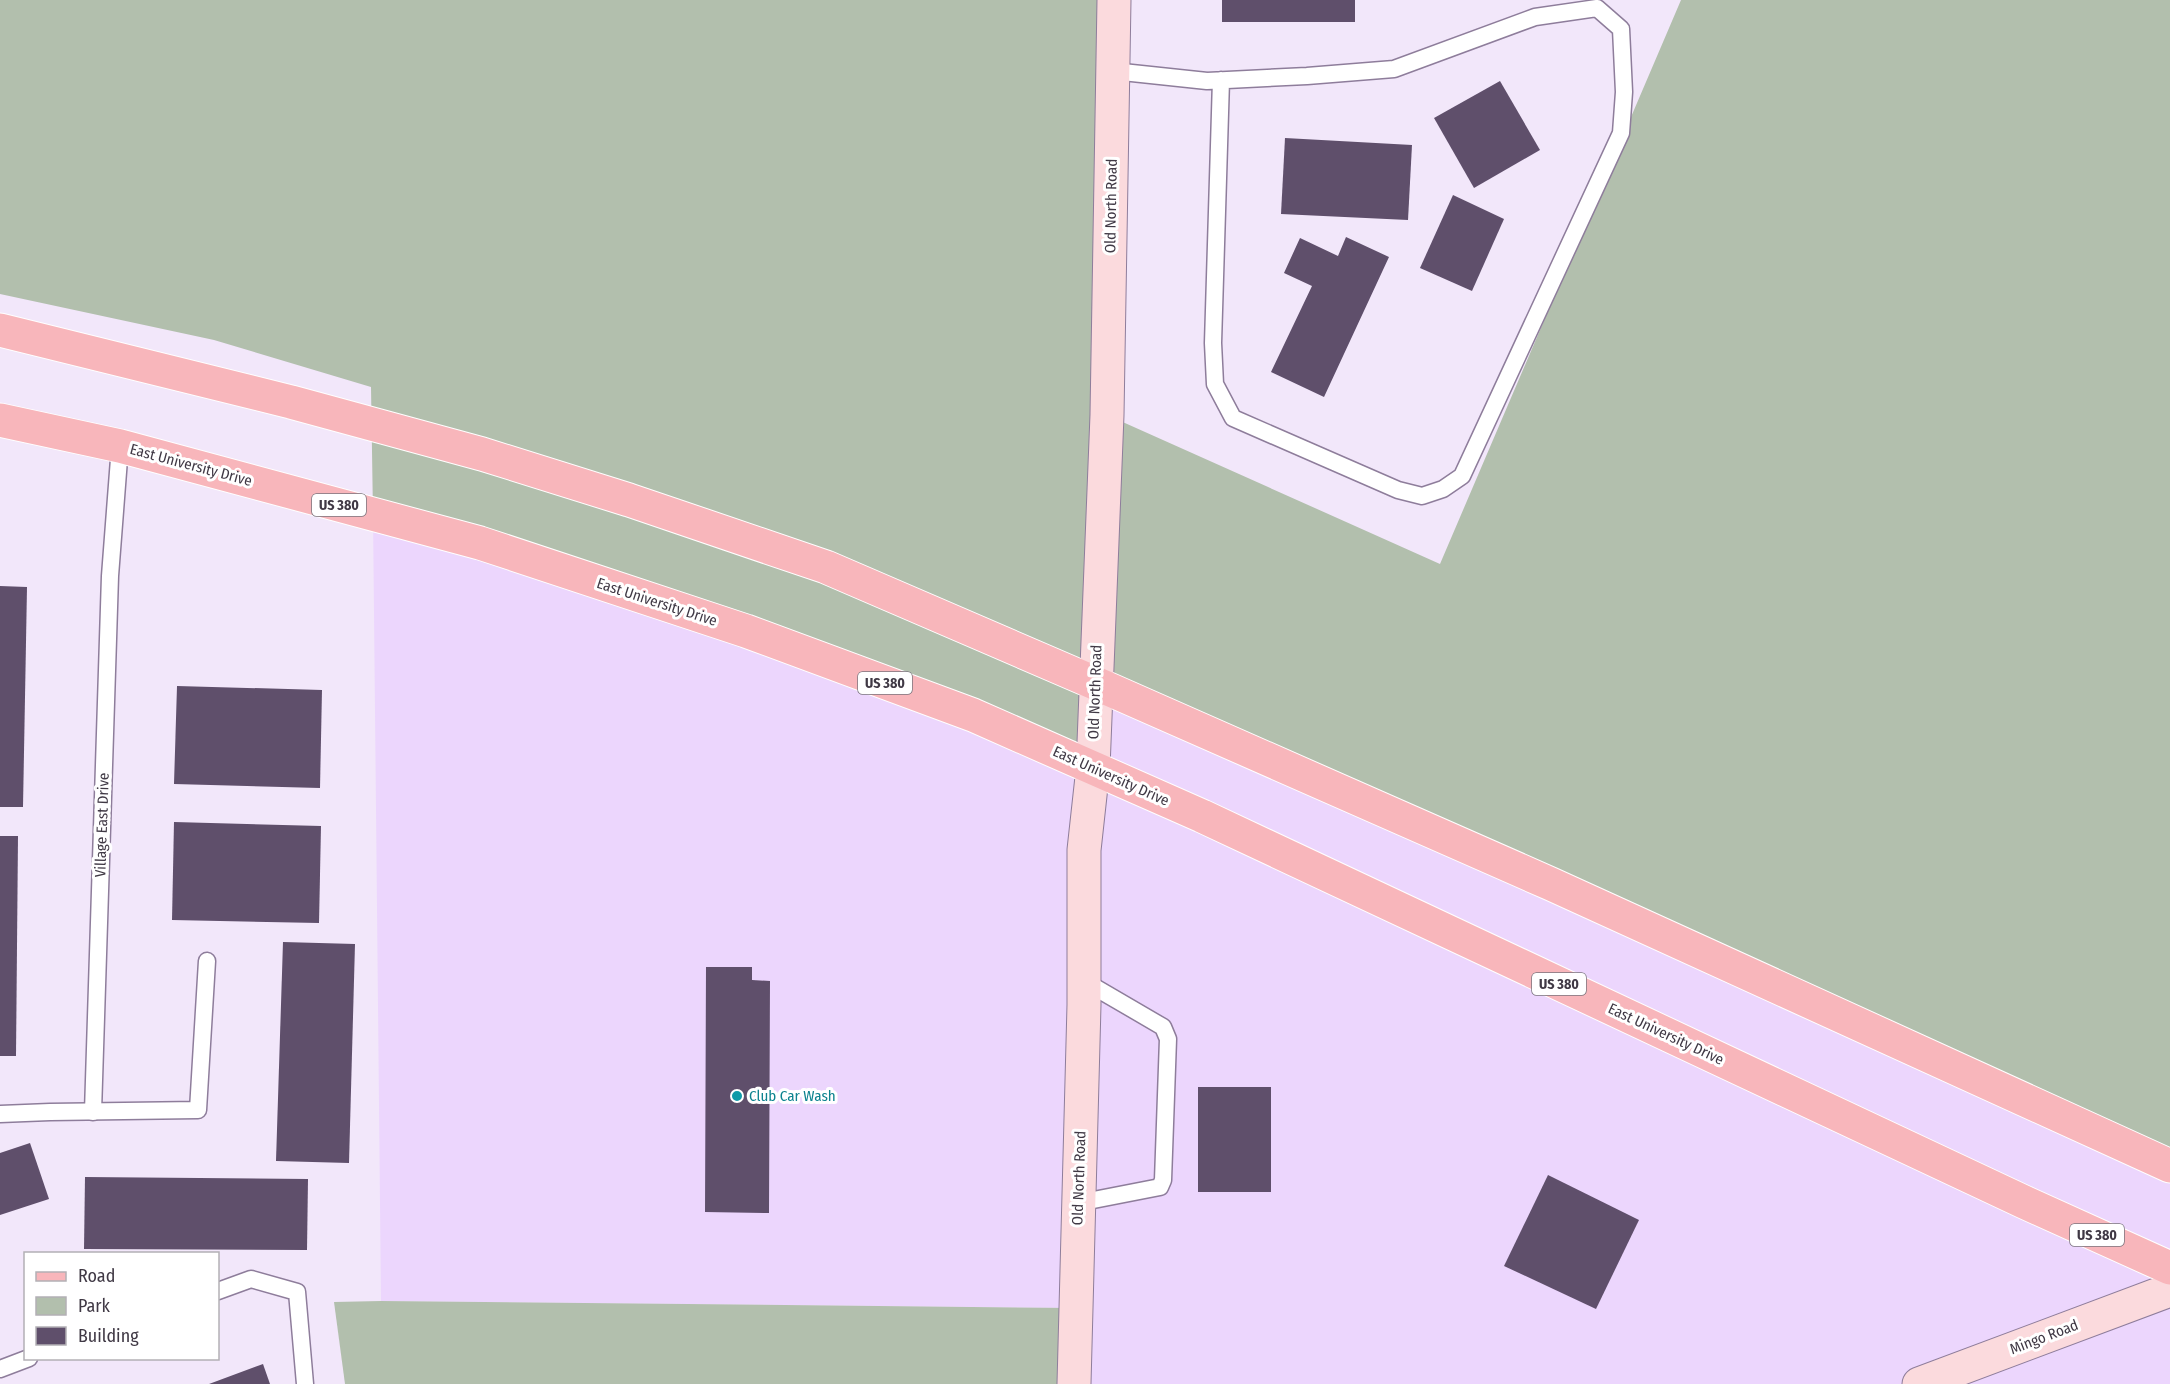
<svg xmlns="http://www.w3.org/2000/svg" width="2170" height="1384" font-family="'Fira Sans Condensed',sans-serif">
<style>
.built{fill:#ecd6fd}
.green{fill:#b2bfad}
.building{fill:#5f4f6b}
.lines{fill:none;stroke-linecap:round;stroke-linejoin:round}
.lane-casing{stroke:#8e7d9b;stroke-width:19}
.secondary-casing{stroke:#8e7d9b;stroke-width:35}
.primary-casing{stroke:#fff;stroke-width:35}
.lane{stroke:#fff;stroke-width:16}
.secondary{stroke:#fbdadd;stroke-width:33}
.primary{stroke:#f8b6bb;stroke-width:33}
.culture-dot{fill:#0f9aa8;stroke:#fff;stroke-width:2}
.labels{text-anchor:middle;stroke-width:6;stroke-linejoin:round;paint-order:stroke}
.shield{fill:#fff;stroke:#79747d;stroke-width:1.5}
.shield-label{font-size:14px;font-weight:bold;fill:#403945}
.street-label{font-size:15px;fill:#403945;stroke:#fff}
.culture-label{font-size:15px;fill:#0d838f;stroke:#fff;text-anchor:start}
</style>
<rect width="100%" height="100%" fill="#f2e7fa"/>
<path class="built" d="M 373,514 L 1095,683 L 2170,1167 L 2170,1384 L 1074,1384 L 1075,1308 L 381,1301 Z"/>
<g class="green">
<path d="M 0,0 L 1114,0 L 1107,415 L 1440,564 L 1681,0 L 2170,0 L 2170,1167 L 1096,683 L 1093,768 L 373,514 L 371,387 L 214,340 L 0,294 Z"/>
<path d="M 381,1301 L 1075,1308 L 1074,1384 L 345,1384 L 334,1302 Z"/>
</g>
<g class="building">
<rect x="1222" y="0" width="133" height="22"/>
<path d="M 1500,81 L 1540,150 L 1474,188 L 1434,118 Z"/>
<path d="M 1285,138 L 1412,145 L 1408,220 L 1281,214 Z"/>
<path d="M 1453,195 L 1504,219 L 1472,291 L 1420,268 Z"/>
<path d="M 1346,237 L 1389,257 L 1324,397 L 1271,372 L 1312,286 L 1284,273 L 1300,238 L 1338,256 Z"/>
<path d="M 0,586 L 27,587 L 23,807 L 0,807 Z"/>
<path d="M 177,686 L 322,690 L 320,788 L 174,784 Z"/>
<path d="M 174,822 L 321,826 L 319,923 L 172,920 Z"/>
<path d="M 0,836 L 18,836 L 16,1056 L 0,1056 Z"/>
<path d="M 283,942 L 355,944 L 349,1163 L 276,1161 Z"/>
<path d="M 706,967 L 752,967 L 752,980 L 770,981 L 769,1213 L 705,1212 Z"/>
<rect x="1198" y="1087" width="73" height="105"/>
<path d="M 30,1143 L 49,1199 L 0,1215 L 0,1153 Z"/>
<path d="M 1548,1175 L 1639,1220 L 1596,1309 L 1504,1266 Z"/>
<path d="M 85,1177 L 308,1179 L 307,1250 L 84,1249 Z"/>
<path d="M 263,1364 L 270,1384 L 209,1384 Z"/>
</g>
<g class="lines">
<defs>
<g id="lane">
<path d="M 1113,71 L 1207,81 L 1307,76 L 1394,69 L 1535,17 L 1597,8 L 1621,29 L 1624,92 L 1621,133 L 1462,476 L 1443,489 L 1422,496 L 1398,490 L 1233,418 L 1215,384 L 1213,343 L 1221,80"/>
<path d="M 93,1112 L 110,576 L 120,446"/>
<path d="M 0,1114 L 50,1112 L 198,1110 L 207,961"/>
<path d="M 1078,1203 L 1160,1187 L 1163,1180 L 1168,1039 L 1163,1027 L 1084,981"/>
<path d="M 218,1291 L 251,1279 L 297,1292 L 305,1384"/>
<path d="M 0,1369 L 29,1358"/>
</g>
<g id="secondary">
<path d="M 1074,1384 L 1084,1005 L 1084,850 L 1093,768 L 1107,415 L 1114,0"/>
<path d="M 1919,1384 L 2170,1290"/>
</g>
<g id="primary">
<path d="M 0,330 L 291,402 L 482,454 L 629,500 L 826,567 L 1095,683 L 1551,884 L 2170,1166"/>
<path d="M 0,420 L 120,446 L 480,543 L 746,631 L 973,715 L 1202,816 L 2024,1202 L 2170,1268"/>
</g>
</defs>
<use href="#lane" class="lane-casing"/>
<use href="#secondary" class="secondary-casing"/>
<use href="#primary" class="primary-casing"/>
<use href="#lane" class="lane"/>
<use href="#secondary" class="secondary"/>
<use href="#primary" class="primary"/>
</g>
<circle class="culture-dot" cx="737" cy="1096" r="6"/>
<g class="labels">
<g class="shield">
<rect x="312" y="494" width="54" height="22" rx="4.5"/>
<rect x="858" y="672" width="54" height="22" rx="4.5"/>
<rect x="1532" y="973" width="54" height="22" rx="4.5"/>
<rect x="2070" y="1224" width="54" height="22" rx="4.5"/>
</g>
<g class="shield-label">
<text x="339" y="510">US 380</text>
<text x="885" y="688">US 380</text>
<text x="1559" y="989">US 380</text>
<text x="2097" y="1240">US 380</text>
</g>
<g class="street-label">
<text transform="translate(1111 206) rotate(-89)" y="5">Old North Road</text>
<text transform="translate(191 465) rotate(15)" y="5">East University Drive</text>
<text transform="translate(657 602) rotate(18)" y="5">East University Drive</text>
<text transform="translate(1095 692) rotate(-88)" y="5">Old North Road</text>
<text transform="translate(1111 776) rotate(24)" y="5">East University Drive</text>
<text transform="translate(102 825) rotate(-88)" y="5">Village East Drive</text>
<text transform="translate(1666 1034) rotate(25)" y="5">East University Drive</text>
<text transform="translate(1079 1178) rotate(-88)" y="5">Old North Road</text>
<text transform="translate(2044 1337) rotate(-21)" y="5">Mingo Road</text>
</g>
<g class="culture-label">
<text x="749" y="1101">Club Car Wash</text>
</g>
</g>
<rect x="24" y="1252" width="195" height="108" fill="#ffffff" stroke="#b3b0b5" stroke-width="1.5"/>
<rect x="36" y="1272" width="30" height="9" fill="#f8b6bb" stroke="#b3b0b5" stroke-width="1.5"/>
<text x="78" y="1282" font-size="18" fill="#403945">Road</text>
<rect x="36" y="1297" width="30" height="18" fill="#b2bfad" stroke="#b3b0b5" stroke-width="1.5"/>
<text x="78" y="1312" font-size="18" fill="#403945">Park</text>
<rect x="36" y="1327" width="30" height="18" fill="#5f4f6b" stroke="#b3b0b5" stroke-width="1.5"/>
<text x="78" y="1342" font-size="18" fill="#403945">Building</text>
</svg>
